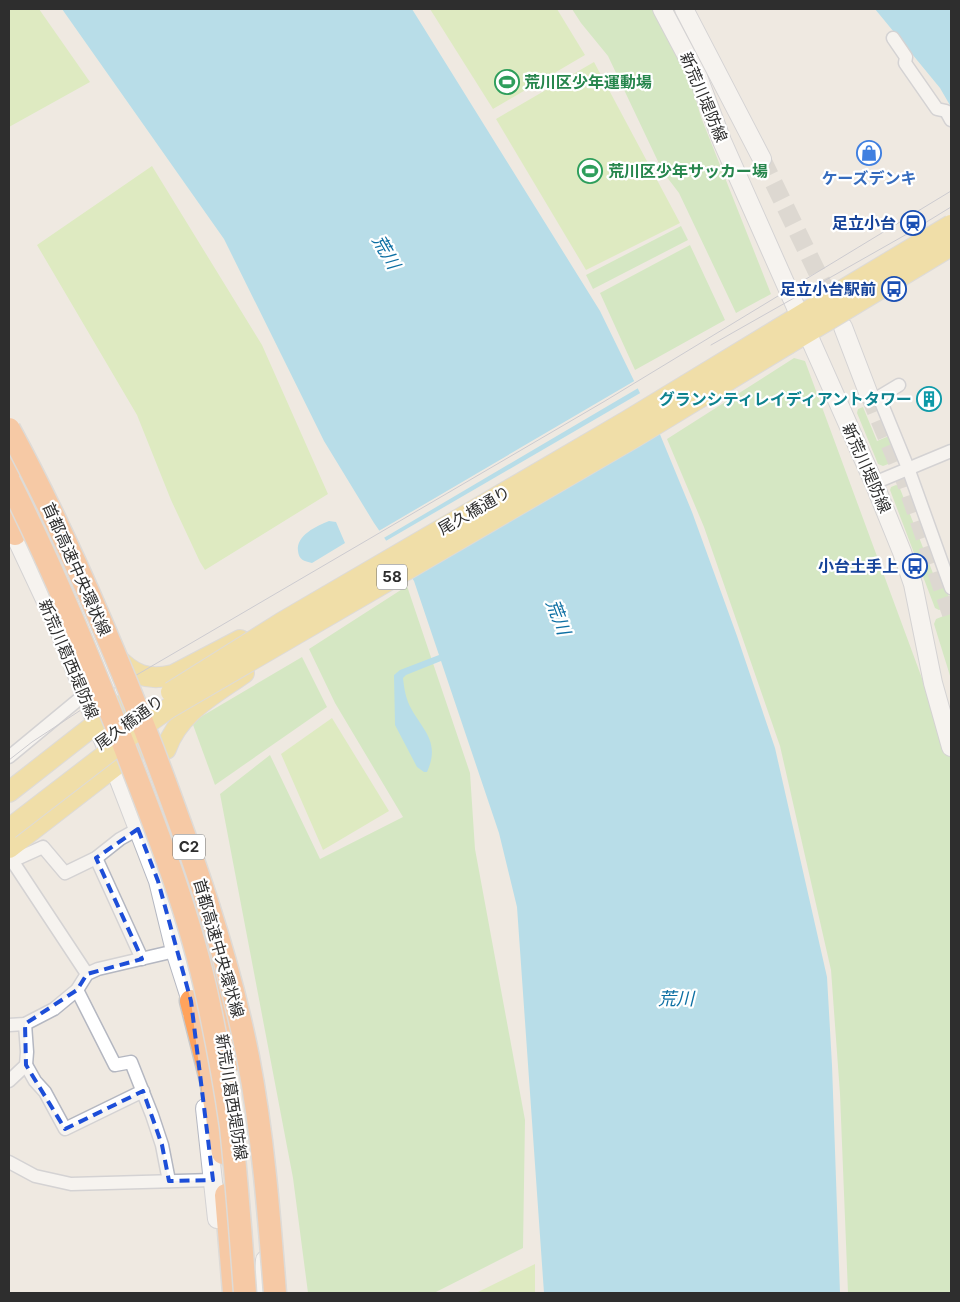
<svg xmlns="http://www.w3.org/2000/svg" width="960" height="1302" font-family="Inter,'Noto Sans JP',sans-serif">
<style>
.green{fill:#b6e59e}
.pitch{fill:#c9ec9a}
.water{fill:#75cff0}
.pier{fill:#efe9e1}
.lines{fill:none;stroke-linecap:round;stroke-linejoin:round}
.secondary-tunnel{stroke:#c8c4bd;stroke-width:18;stroke-dasharray:18 9;stroke-linecap:butt}
.street-casing{stroke:#b4b7c1;stroke-width:15}
.secondary-casing{stroke:#b4b7c1;stroke-width:20}
.primary-casing{stroke:#c9c9c9;stroke-width:22}
.highway-casing{stroke:#c9c9c9;stroke-width:25}
.street{stroke:#fff;stroke-width:12}
.secondary{stroke:#fff;stroke-width:18}
.primary{stroke:#f2d163;stroke-width:20}
.highway{stroke:#ffa35c;stroke-width:22}
.tram{stroke:#a3a6b8;stroke-width:1}
.primary-bridge-casing{stroke:#c9c9c9;stroke-width:22;stroke-linecap:butt}
.highway-bridge-casing{stroke:#c9c9c9;stroke-width:25;stroke-linecap:butt}
.primary-bridge{stroke:#f2d163;stroke-width:20}
.highway-bridge{stroke:#ffa35c;stroke-width:22}
.marked{fill:none;stroke:#1d4ed8;stroke-width:4;stroke-dasharray:10 6;stroke-linejoin:round}
.labels{text-anchor:middle;stroke-width:4.5;stroke-linejoin:round;paint-order:stroke}
.shield{fill:#fff;stroke:#6d6d6d;stroke-width:1}
.shield-label{font-size:15px;font-weight:bold;fill:#2e2e2e}
.leisure-label{font-size:16px;font-weight:bold;fill:#27864d;stroke:#fff;text-anchor:start}
.street-label{font-size:16px;fill:#2e2e2e;stroke:#fff}
.shop-label{font-size:16px;font-weight:bold;fill:#366cbe;stroke:#fff}
.transit-label{font-size:16px;font-weight:bold;fill:#164399;stroke:#fff;text-anchor:end}
.culture-label{font-size:16px;font-weight:bold;fill:#0d838f;stroke:#fff;text-anchor:end}
.water-label{font-size:18px;font-style:italic;fill:#0d6fa3;stroke:#fff}
</style>
<rect width="100%" height="100%" fill="#efe9e1"/>
<g class="green">
<path d="M 572,9 L 653,9 L 688,73 L 701,117 L 771,294 L 736,313 L 679,193 L 663,172 L 608,56 L 581,23 Z"/>
<path d="M 681,226 L 688,240 L 593,289 L 586,275 Z"/>
<path d="M 690,245 L 725,320 L 635,370 L 600,293 Z"/>
<path d="M 794,358 L 805,361 L 951,757 L 951,1293 L 848,1293 L 840,1094 L 831,970 L 780,746 L 704,527 L 667,439 Z"/>
<path d="M 863,407 L 877,441 L 889,436 L 898,458 L 896,461 L 883,466 L 878,464 L 857,413 L 858,409 Z"/>
<path d="M 896,485 L 899,486 L 936,581 L 943,579 L 951,603 L 950,606 L 939,610 L 935,608 L 890,490 L 891,487 Z"/>
<path d="M 407,586 L 470,773 L 475,849 L 525,1120 L 523,1248 L 434,1293 L 308,1293 L 293,1178 L 220,794 L 270,755 L 320,859 L 403,817 L 335,703 L 309,649 Z"/>
<path d="M 951,613 L 951,679 L 934,624 L 936,619 Z"/>
<path d="M 302,657 L 327,707 L 215,785 L 192,722 Z"/>
</g>
<g class="pitch">
<path d="M 9,9 L 39,9 L 90,82 L 9,127 Z"/>
<path d="M 430,9 L 557,9 L 585,55 L 493,109 Z"/>
<path d="M 594,62 L 680,223 L 586,270 L 496,119 Z"/>
<path d="M 152,166 L 262,345 L 328,494 L 205,570 L 200,562 L 171,500 L 137,415 L 37,245 Z"/>
<path d="M 332,718 L 389,811 L 323,850 L 281,754 Z"/>
<path d="M 535,1264 L 535,1293 L 476,1293 Z"/>
</g>
<g class="water">
<path d="M 62,9 L 412,9 L 600,311 L 659,432 L 692,512 L 737,636 L 775,748 L 827,977 L 832,1065 L 840,1293 L 544,1293 L 517,907 L 499,833 L 441,661 L 406,675 L 403,678 C 404,687 405,694 408,702 C 419,728 442,739 427,772 L 424,772 L 417,767 L 395,725 L 394,675 L 400,670 L 439,655 L 414,581 L 374,523 L 324,441 L 224,239 Z"/>
<path d="M 875,9 L 951,9 L 951,107 L 940,88 Z"/>
<path d="M 329,521 L 336,522 L 345,543 L 312,563 C 304,561 299,560 298,551 C 296,535 317,526 329,521 Z"/>
</g>
<g class="pier">
<path d="M 636,380 L 640,387 L 382,539 L 377,532 Z"/>
<path d="M 642,392 L 661,432 L 410,580 L 384,542 Z"/>
</g>
<g class="lines">
<g class="secondary-tunnel">
<path d="M 762,159 L 835,309"/>
<path d="M 869,395 L 905,481 L 951,614"/>
</g>
<defs>
<g id="street">
<path d="M 893,38 L 906,57 L 905,63 L 937,109 L 946,111 L 951,120"/>
<path d="M 899,385 L 879,397 L 908,468 L 951,588"/>
<path d="M 874,483 L 951,451"/>
<path d="M 9,757 L 84,695"/>
<path d="M 9,856 L 87,974"/>
<path d="M 96,858 L 142,959"/>
<path d="M 12,861 L 43,847 L 65,873 L 96,858 L 120,839 L 138,829"/>
<path d="M 77,990 L 115,1065 L 131,1062 L 152,1115 L 162,1145 L 169,1181"/>
<path d="M 9,1025 L 25,1024 L 54,1009 L 77,990 L 87,974 L 98,969 L 175,951"/>
<path d="M 26,1065 L 35,1081 L 45,1092 L 65,1129 L 143,1091"/>
<path d="M 9,1081 L 26,1065 L 27,1052 L 25,1024"/>
<path d="M 9,1162 L 35,1176 L 71,1184 L 213,1180"/>
</g>
<g id="secondary">
<path d="M 662,9 L 698,77 L 722,141 L 874,483 L 902,552 L 913,584 L 933,683 L 951,747"/>
<path d="M 684,9 L 762,159"/>
<path d="M 843,327 L 869,395"/>
<path d="M 9,523 L 56,623 L 114,767 L 158,881 L 175,951 L 191,1001 L 192,1013"/>
<path d="M 79,608 L 107,670 L 125,718"/>
<path d="M 205,1108 L 217,1219"/>
<path d="M 254,1293 L 263,1283 L 265,1260"/>
</g>
<g id="primary">
<path d="M 780,328 L 816,306"/>
<path d="M 788,344 L 825,322"/>
<path d="M 115,656 C 133,675 147,681 173,675 L 240,640"/>
<path d="M 166,749 C 179,712 213,695 244,673"/>
<path d="M 9,792 L 120,705"/>
<path d="M 9,848 L 137,749"/>
</g>
<g id="highway">
<path d="M 9,453 L 35,509"/>
<path d="M 9,519 L 15,534"/>
<path d="M 202,939 L 219,988 L 235,1059"/>
<path d="M 191,1001 L 211,1080 L 223,1153"/>
<path d="M 226,1195 L 234,1293"/>
</g>
</defs>
<use href="#street" class="street-casing"/>
<use href="#secondary" class="secondary-casing"/>
<use href="#primary" class="primary-casing"/>
<use href="#highway" class="highway-casing"/>
<use href="#street" class="street"/>
<use href="#secondary" class="secondary"/>
<use href="#primary" class="primary"/>
<use href="#highway" class="highway"/>
<g class="tram">
<path d="M 711,345 L 907,234 L 951,207"/>
<path d="M 9,760 L 32,742 L 116,687 L 605,401 L 951,191"/>
</g>
<defs>
<g id="primary-bridge">
<path d="M 816,306 L 951,225"/>
<path d="M 825,322 L 951,246"/>
<path d="M 171,692 L 281,623 L 627,421 L 780,328"/>
<path d="M 9,829 L 135,732 L 169,708 L 635,437 L 788,344"/>
</g>
<g id="highway-bridge">
<path d="M 9,429 C 65,532 111,641 153,750 C 191,851 227,951 248,1057 C 263,1135 269,1214 275,1293"/>
<path d="M 9,481 C 53,568 89,658 125,748 C 157,831 190,914 208,1000 C 217,1042 225,1084 231,1127 C 237,1182 241,1238 245,1293"/>
</g>
</defs>
<use href="#primary-bridge" class="primary-bridge-casing"/>
<use href="#highway-bridge" class="highway-bridge-casing"/>
<use href="#primary-bridge" class="primary-bridge"/>
<use href="#highway-bridge" class="highway-bridge"/>
</g>
<path d="M0 0H960V1302H0ZM 138,829 L 158,881 L 191,1001 L 213,1180 L 169,1181 L 162,1145 L 143,1091 L 65,1129 L 26,1065 L 25,1024 L 77,990 L 87,974 L 142,959 L 96,858 Z" fill="#efe9e1" fill-opacity=".55" fill-rule="evenodd"/>
<path class="marked" d="M 138,829 L 158,881 L 191,1001 L 213,1180 L 169,1181 L 162,1145 L 143,1091 L 65,1129 L 26,1065 L 25,1024 L 77,990 L 87,974 L 142,959 L 96,858 Z"/>
<defs>
<symbol id="stadium-ring" viewBox="-11 -11 22 22"><circle r="9.5" fill="#fff" stroke="#2e9e5b" stroke-width="1.5"/><path d="M0-5a6.5 5 0 1 0 0 10a6.5 5 0 1 0 0-10ZM-3.5-1.8h7v3.6h-7Z" fill="#2e9e5b"/></symbol>
<symbol id="shop-ring" viewBox="-11 -11 22 22"><circle r="9.5" fill="#fff" stroke="#3f7fe0" stroke-width="1.5"/><path d="M-5-2.5h2.3a2.7 3.5 0 0 1 5.4 0H5L5.5 6h-11ZM-1.5-2.5h3a1.5 2.3 0 0 0-3 0Z" fill="#3f7fe0"/></symbol>
<symbol id="station-ring" viewBox="-11 -11 22 22"><circle r="9.5" fill="#fff" stroke="#1a4fb4" stroke-width="1.5"/><path d="M-3-6H3Q5-6 5-4V2Q5 4 3 4L4.5 6H3L1.5 4h-3L-3 6H-4.5L-3 4Q-5 4-5 2V-4Q-5-6-3-6ZM-3.5-4v3h7v-3ZM-3.5 1v1.5H-2V1ZM2 1v1.5H3.5V1Z" fill="#1a4fb4"/></symbol>
<symbol id="bus-ring" viewBox="-11 -11 22 22"><circle r="9.5" fill="#fff" stroke="#1a4fb4" stroke-width="1.5"/><path d="M-5-6H5V4H4V6H2V4H-2V6H-4V4H-5ZM-3.5-4V0h7V-4ZM-3.5 1.2v1.5H-2V1.2ZM2 1.2v1.5H3.5V1.2Z" fill="#1a4fb4"/></symbol>
<symbol id="building-ring" viewBox="-11 -11 22 22"><circle r="9.5" fill="#fff" stroke="#0f9aa8" stroke-width="1.5"/><path d="M-4-6H4V6H1V3H-1V6H-4ZM-2.5-4.3h1.7v1.8h-1.7ZM.8-4.3h1.7v1.8H.8ZM-2.5-1h1.7V.8h-1.7ZM.8-1h1.7V.8H.8Z" fill="#0f9aa8"/></symbol>
</defs>
<g fill-rule="evenodd">
<use href="#stadium-ring" x="493" y="68" width="28" height="28"/>
<use href="#shop-ring" x="855" y="139" width="28" height="28"/>
<use href="#stadium-ring" x="576" y="157" width="28" height="28"/>
<use href="#station-ring" x="899" y="209" width="28" height="28"/>
<use href="#bus-ring" x="880" y="275" width="28" height="28"/>
<use href="#building-ring" x="915" y="385" width="28" height="28"/>
<use href="#bus-ring" x="901" y="552" width="28" height="28"/>
</g>
<g class="labels">
<g class="shield">
<rect x="377" y="564.5" width="30" height="25" rx="4"/>
<rect x="173" y="834.5" width="32" height="25" rx="4"/>
</g>
<g class="shield-label">
<text x="392" y="582">58</text>
<text x="189" y="852">C2</text>
</g>
<g class="leisure-label">
<text x="524" y="88">荒川区少年運動場</text>
<text x="608" y="177">荒川区少年サッカー場</text>
</g>
<g class="street-label">
<text transform="translate(704 97) rotate(67)" y="6">新荒川堤防線</text>
<text transform="translate(867 468) rotate(66)" y="6">新荒川堤防線</text>
<text transform="translate(474 510) rotate(-30)" y="6">尾久橋通り</text>
<text transform="translate(77 569) rotate(66)" y="6">首都高速中央環状線</text>
<text transform="translate(69 659) rotate(67)" y="6">新荒川葛西堤防線</text>
<text transform="translate(129 722) rotate(-36)" y="6">尾久橋通り</text>
<text transform="translate(219 948) rotate(74)" y="6">首都高速中央環状線</text>
<text transform="translate(232 1097) rotate(81)" y="6">新荒川葛西堤防線</text>
</g>
<g class="shop-label">
<text x="869" y="184">ケーズデンキ</text>
</g>
<g class="transit-label">
<text x="896" y="229">足立小台</text>
<text x="876" y="295">足立小台駅前</text>
<text x="898" y="572">小台土手上</text>
</g>
<g class="culture-label">
<text x="912" y="405">グランシティレイディアントタワー</text>
</g>
<g class="water-label">
<text transform="translate(386 252) rotate(60)" y="6">荒川</text>
<text transform="translate(558 617) rotate(69)" y="6">荒川</text>
<text x="676" y="1005">荒川</text>
</g>
</g>
<rect width="960" height="1302" fill="none" stroke="#2e2e2e" stroke-width="20"/>
</svg>
